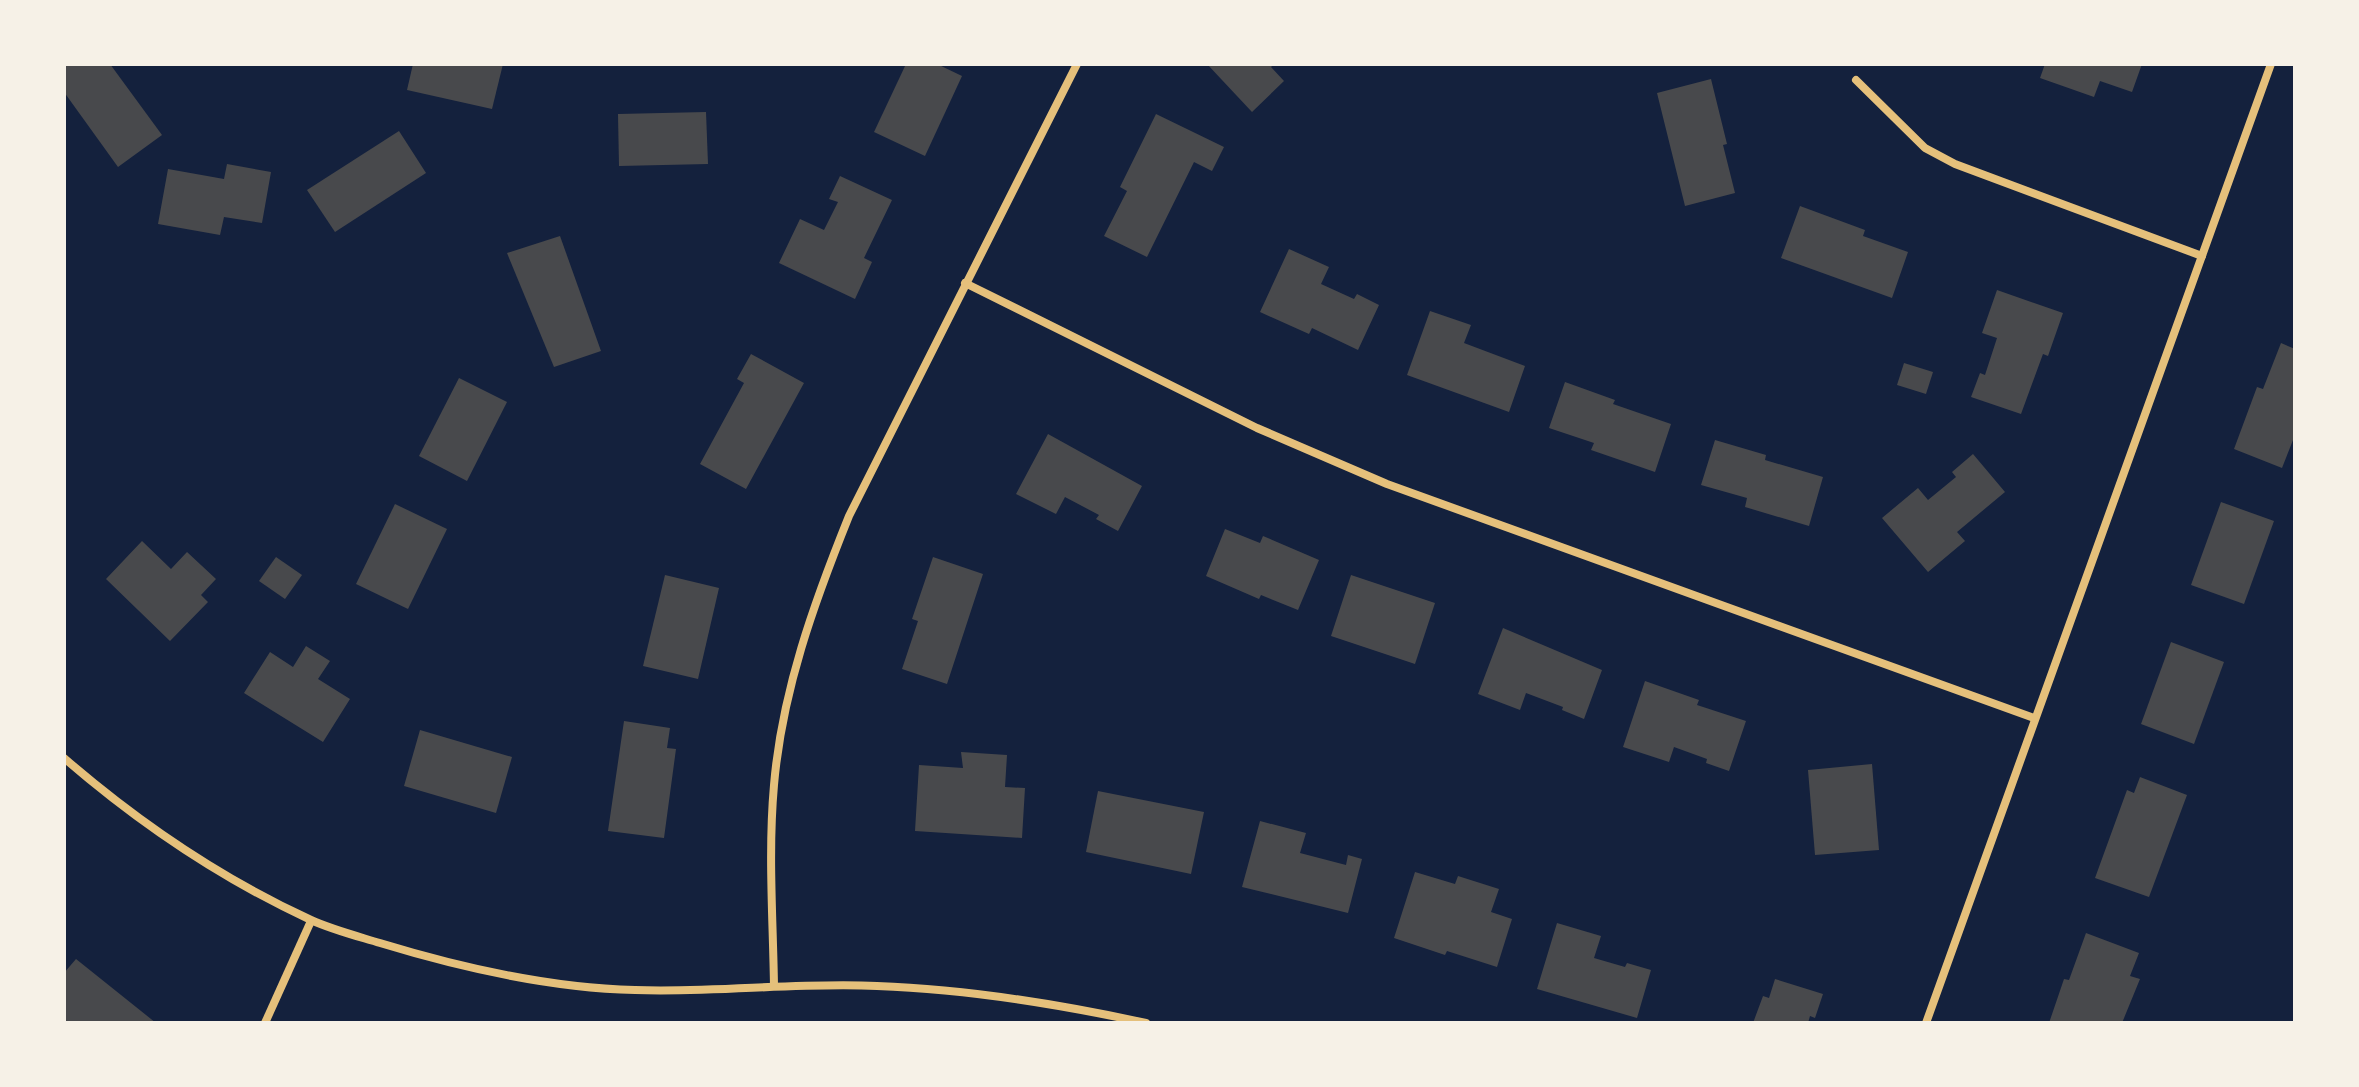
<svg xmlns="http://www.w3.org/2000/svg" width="2359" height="1087" font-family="'Nunito Sans',sans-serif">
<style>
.building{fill:#48494c}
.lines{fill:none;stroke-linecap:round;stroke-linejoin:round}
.minor{stroke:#e5c07b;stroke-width:8}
</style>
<rect width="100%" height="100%" fill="#14213d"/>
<g class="building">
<path d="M 64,64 L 110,64 L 162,135 L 118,167 L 64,92 Z"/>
<path d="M 413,64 L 503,64 L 492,109 L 407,90 Z"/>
<path d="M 906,64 L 937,64 L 962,76 L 925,156 L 874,132 Z"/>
<path d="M 1207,64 L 1274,64 L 1271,67 L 1284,81 L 1252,112 Z"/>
<path d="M 2045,64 L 2142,64 L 2132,92 L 2100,81 L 2094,97 L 2040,78 Z"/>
<path d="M 1711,79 L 1727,144 L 1723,145 L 1735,193 L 1685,206 L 1657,93 Z"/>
<path d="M 706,112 L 708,164 L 619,166 L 618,114 Z"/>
<path d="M 1156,114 L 1224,147 L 1212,171 L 1194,162 L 1147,257 L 1104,236 L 1127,191 L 1120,187 Z"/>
<path d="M 399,131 L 426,173 L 335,232 L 307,190 Z"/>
<path d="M 227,164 L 271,172 L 262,223 L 224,217 L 220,235 L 158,224 L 168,169 L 224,179 Z"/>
<path d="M 840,176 L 892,200 L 864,258 L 872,262 L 855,299 L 779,263 L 800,219 L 824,230 L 838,202 L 829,199 Z"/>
<path d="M 1800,206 L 1865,230 L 1863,236 L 1908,252 L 1892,298 L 1781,258 Z"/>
<path d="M 560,236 L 601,351 L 554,367 L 507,253 Z"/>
<path d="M 1289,249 L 1329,267 L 1321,284 L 1354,299 L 1357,294 L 1379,305 L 1358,350 L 1312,328 L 1309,334 L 1260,312 Z"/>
<path d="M 1997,290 L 2063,313 L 2048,356 L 2043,354 L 2021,414 L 1971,397 L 1980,373 L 1985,375 L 1997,338 L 1982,333 Z"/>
<path d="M 1430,311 L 1471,325 L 1464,343 L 1525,366 L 1509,412 L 1407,375 Z"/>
<path d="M 2281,343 L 2295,349 L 2295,435 L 2282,468 L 2234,449 L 2257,387 L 2263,389 Z"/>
<path d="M 751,354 L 804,383 L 746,489 L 700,464 L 744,383 L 737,379 Z"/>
<path d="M 1904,363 L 1933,372 L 1926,394 L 1897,385 Z"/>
<path d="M 459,378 L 507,402 L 467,481 L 419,456 Z"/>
<path d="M 1565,382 L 1615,400 L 1613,404 L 1671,424 L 1655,472 L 1591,450 L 1594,443 L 1549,428 Z"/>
<path d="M 1048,434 L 1142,486 L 1118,531 L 1096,519 L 1099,515 L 1065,497 L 1056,514 L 1016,494 Z"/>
<path d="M 1715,440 L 1766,455 L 1765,460 L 1823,477 L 1809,526 L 1745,507 L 1747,498 L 1701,485 Z"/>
<path d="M 1973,454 L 2005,492 L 1957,532 L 1965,541 L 1928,572 L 1882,518 L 1918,488 L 1928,500 L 1956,477 L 1952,472 Z"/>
<path d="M 2221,502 L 2274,521 L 2244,604 L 2191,585 Z"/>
<path d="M 395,504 L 447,529 L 408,609 L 356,584 Z"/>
<path d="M 1225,529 L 1260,543 L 1263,536 L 1319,560 L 1298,610 L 1261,595 L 1259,599 L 1206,576 Z"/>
<path d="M 142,541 L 171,569 L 187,552 L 216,579 L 201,595 L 208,602 L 170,641 L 106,579 Z"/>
<path d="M 276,557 L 302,575 L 285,599 L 259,581 Z"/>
<path d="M 933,557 L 983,574 L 947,684 L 902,669 L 918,621 L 912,619 Z"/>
<path d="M 665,575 L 719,588 L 698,679 L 643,666 Z"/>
<path d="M 1351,575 L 1435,603 L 1415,664 L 1331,636 Z"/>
<path d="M 1503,628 L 1602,670 L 1584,719 L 1562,710 L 1563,707 L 1526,693 L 1520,710 L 1478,694 Z"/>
<path d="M 2171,642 L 2224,662 L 2194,744 L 2141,724 Z"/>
<path d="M 306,646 L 330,661 L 318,679 L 350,699 L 323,742 L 244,693 L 270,652 L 293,667 Z"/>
<path d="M 1645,681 L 1699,700 L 1697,705 L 1746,721 L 1729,771 L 1706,763 L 1707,759 L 1674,747 L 1669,762 L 1623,747 Z"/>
<path d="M 624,721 L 670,728 L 667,748 L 676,749 L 664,838 L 608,831 Z"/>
<path d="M 420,730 L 512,757 L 496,813 L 404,786 Z"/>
<path d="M 961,752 L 1007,755 L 1005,787 L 1025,788 L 1022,838 L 915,831 L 919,765 L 963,768 Z"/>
<path d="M 1872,764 L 1879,850 L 1815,855 L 1808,770 Z"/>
<path d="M 2140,777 L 2187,795 L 2149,897 L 2095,878 L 2127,790 L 2134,793 Z"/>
<path d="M 1098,791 L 1204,812 L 1191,874 L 1086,852 Z"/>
<path d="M 1260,821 L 1306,833 L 1300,853 L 1346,865 L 1348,855 L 1362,859 L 1348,913 L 1242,887 Z"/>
<path d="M 1415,872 L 1455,884 L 1458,876 L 1499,889 L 1491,912 L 1512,919 L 1497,967 L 1447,951 L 1445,955 L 1394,938 Z"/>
<path d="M 1557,923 L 1601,936 L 1594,958 L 1625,967 L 1627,963 L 1651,970 L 1637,1018 L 1537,989 Z"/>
<path d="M 2086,933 L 2139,953 L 2130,976 L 2140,979 L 2122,1023 L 2049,1023 L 2064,979 L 2069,980 Z"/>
<path d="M 76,959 L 156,1023 L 64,1023 L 64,973 Z"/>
<path d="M 1775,979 L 1823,994 L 1815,1018 L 1810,1016 L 1808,1023 L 1753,1023 L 1763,996 L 1769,998 Z"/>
</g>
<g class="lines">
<g class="minor">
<path d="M 1856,80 L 1925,148 L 1955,164 L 2202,256"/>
<path d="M 965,283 L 1257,428 L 1387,484 L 2034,718"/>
<path d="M 64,758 C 138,822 222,879 311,920 C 333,930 357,936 380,943 C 462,968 550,988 635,990 C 716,993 797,982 877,986 C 967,989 1058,1004 1146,1023"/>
<path d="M 774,986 C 773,919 768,852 774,785 C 782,691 814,603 849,516 L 1077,64"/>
<path d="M 265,1023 L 311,921"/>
<path d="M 1926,1023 L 2271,64"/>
</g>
</g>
<rect width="2359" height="1087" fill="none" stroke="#f6f1e7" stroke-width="132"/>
</svg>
